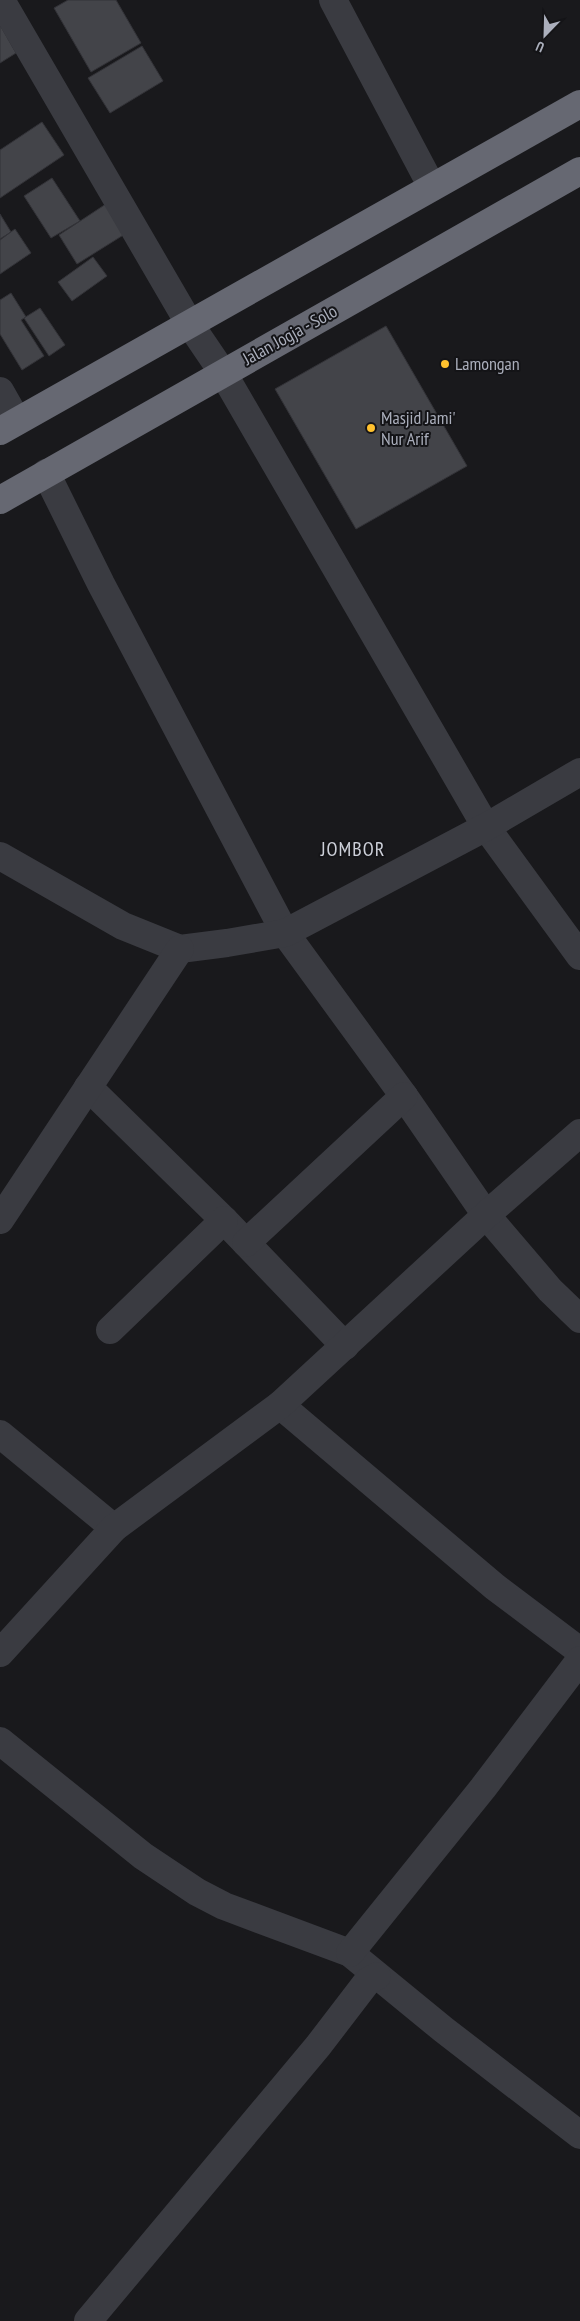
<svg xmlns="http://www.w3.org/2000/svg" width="580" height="2321" font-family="'PT Sans Narrow',sans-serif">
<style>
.building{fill:#434449;stroke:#333338}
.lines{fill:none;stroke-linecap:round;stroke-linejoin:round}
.minor{stroke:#3a3b41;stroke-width:28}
.highway{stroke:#666872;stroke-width:28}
.poi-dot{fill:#ffc12e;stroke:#141417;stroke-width:2}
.labels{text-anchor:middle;stroke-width:4;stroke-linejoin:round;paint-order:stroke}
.street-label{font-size:18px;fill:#abafbc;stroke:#141417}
.poi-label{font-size:18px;fill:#abafbc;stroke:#141417;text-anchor:start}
.quarter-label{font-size:20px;letter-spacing:1px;fill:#cccfd8;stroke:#141417}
</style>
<rect width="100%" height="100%" fill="#19191c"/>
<g class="building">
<path d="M 68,0 L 116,0 L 141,43 L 91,72 L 54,8 Z"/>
<path d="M 0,25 L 16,53 L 0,63 Z"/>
<path d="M 142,46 L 163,81 L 110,113 L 88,78 Z"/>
<path d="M 42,122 L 64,155 L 0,198 L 0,150 Z"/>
<path d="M 52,178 L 80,221 L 51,238 L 24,196 Z"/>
<path d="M 106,204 L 125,234 L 77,264 L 59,235 Z"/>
<path d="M 0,214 L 11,232 L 0,239 Z"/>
<path d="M 15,229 L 31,253 L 0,274 L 0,240 Z"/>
<path d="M 93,257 L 107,276 L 72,301 L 58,282 Z"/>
<path d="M 11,293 L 26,317 L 21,320 L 44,356 L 22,370 L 0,334 L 0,300 Z"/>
<path d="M 40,308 L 65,345 L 49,356 L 24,318 Z"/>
<path d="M 386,326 L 467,466 L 356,529 L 275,389 Z"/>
</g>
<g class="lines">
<g class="minor">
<path d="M 1,0 L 189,323 L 223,373 L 486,827 L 580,956"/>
<path d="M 333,0 L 432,187"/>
<path d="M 0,391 L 17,421"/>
<path d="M 46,473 L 101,584 L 285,933 L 404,1096 L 486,1215 L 550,1290 L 580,1319"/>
<path d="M 0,856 L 123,926 L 180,949 L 227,943 L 285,933 L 486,827 L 580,772"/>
<path d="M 88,1087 L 224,1220 L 345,1346"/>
<path d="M 0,1220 L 180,949"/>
<path d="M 246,1243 L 404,1096"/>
<path d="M 110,1330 L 224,1220"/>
<path d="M 280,1405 L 495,1587 L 580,1651"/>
<path d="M 0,1434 L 114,1528"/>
<path d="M 0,1653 L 114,1528 L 280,1405 L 486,1215 L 580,1133"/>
<path d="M 0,1741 L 143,1856 L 197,1892 L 224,1906 L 350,1953 L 444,2030 L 580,2135"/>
<path d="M 350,1953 L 483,1788 L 580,1660"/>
<path d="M 88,2321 L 318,2046 L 367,1982 L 377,1976"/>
</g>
<g class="highway">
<path d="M 0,431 L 580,104"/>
<path d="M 0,500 L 580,171"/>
</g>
</g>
<g class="poi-dot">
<circle cx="445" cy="364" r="5"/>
<circle cx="371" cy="428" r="5"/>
</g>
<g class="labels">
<g class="street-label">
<text transform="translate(290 335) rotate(-29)" y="6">Jalan Jogja - Solo</text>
</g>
<g class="poi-label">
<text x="455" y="370">Lamongan</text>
<text x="381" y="424">Masjid Jami'<tspan x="381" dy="21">Nur Arif</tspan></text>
</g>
<g class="quarter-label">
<text x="353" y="856">JOMBOR</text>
</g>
</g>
<g transform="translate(545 35) rotate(203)" stroke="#141417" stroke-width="4" paint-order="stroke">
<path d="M0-4L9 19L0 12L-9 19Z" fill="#abafbc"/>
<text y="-8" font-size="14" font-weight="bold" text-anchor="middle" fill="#abafbc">U</text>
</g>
</svg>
